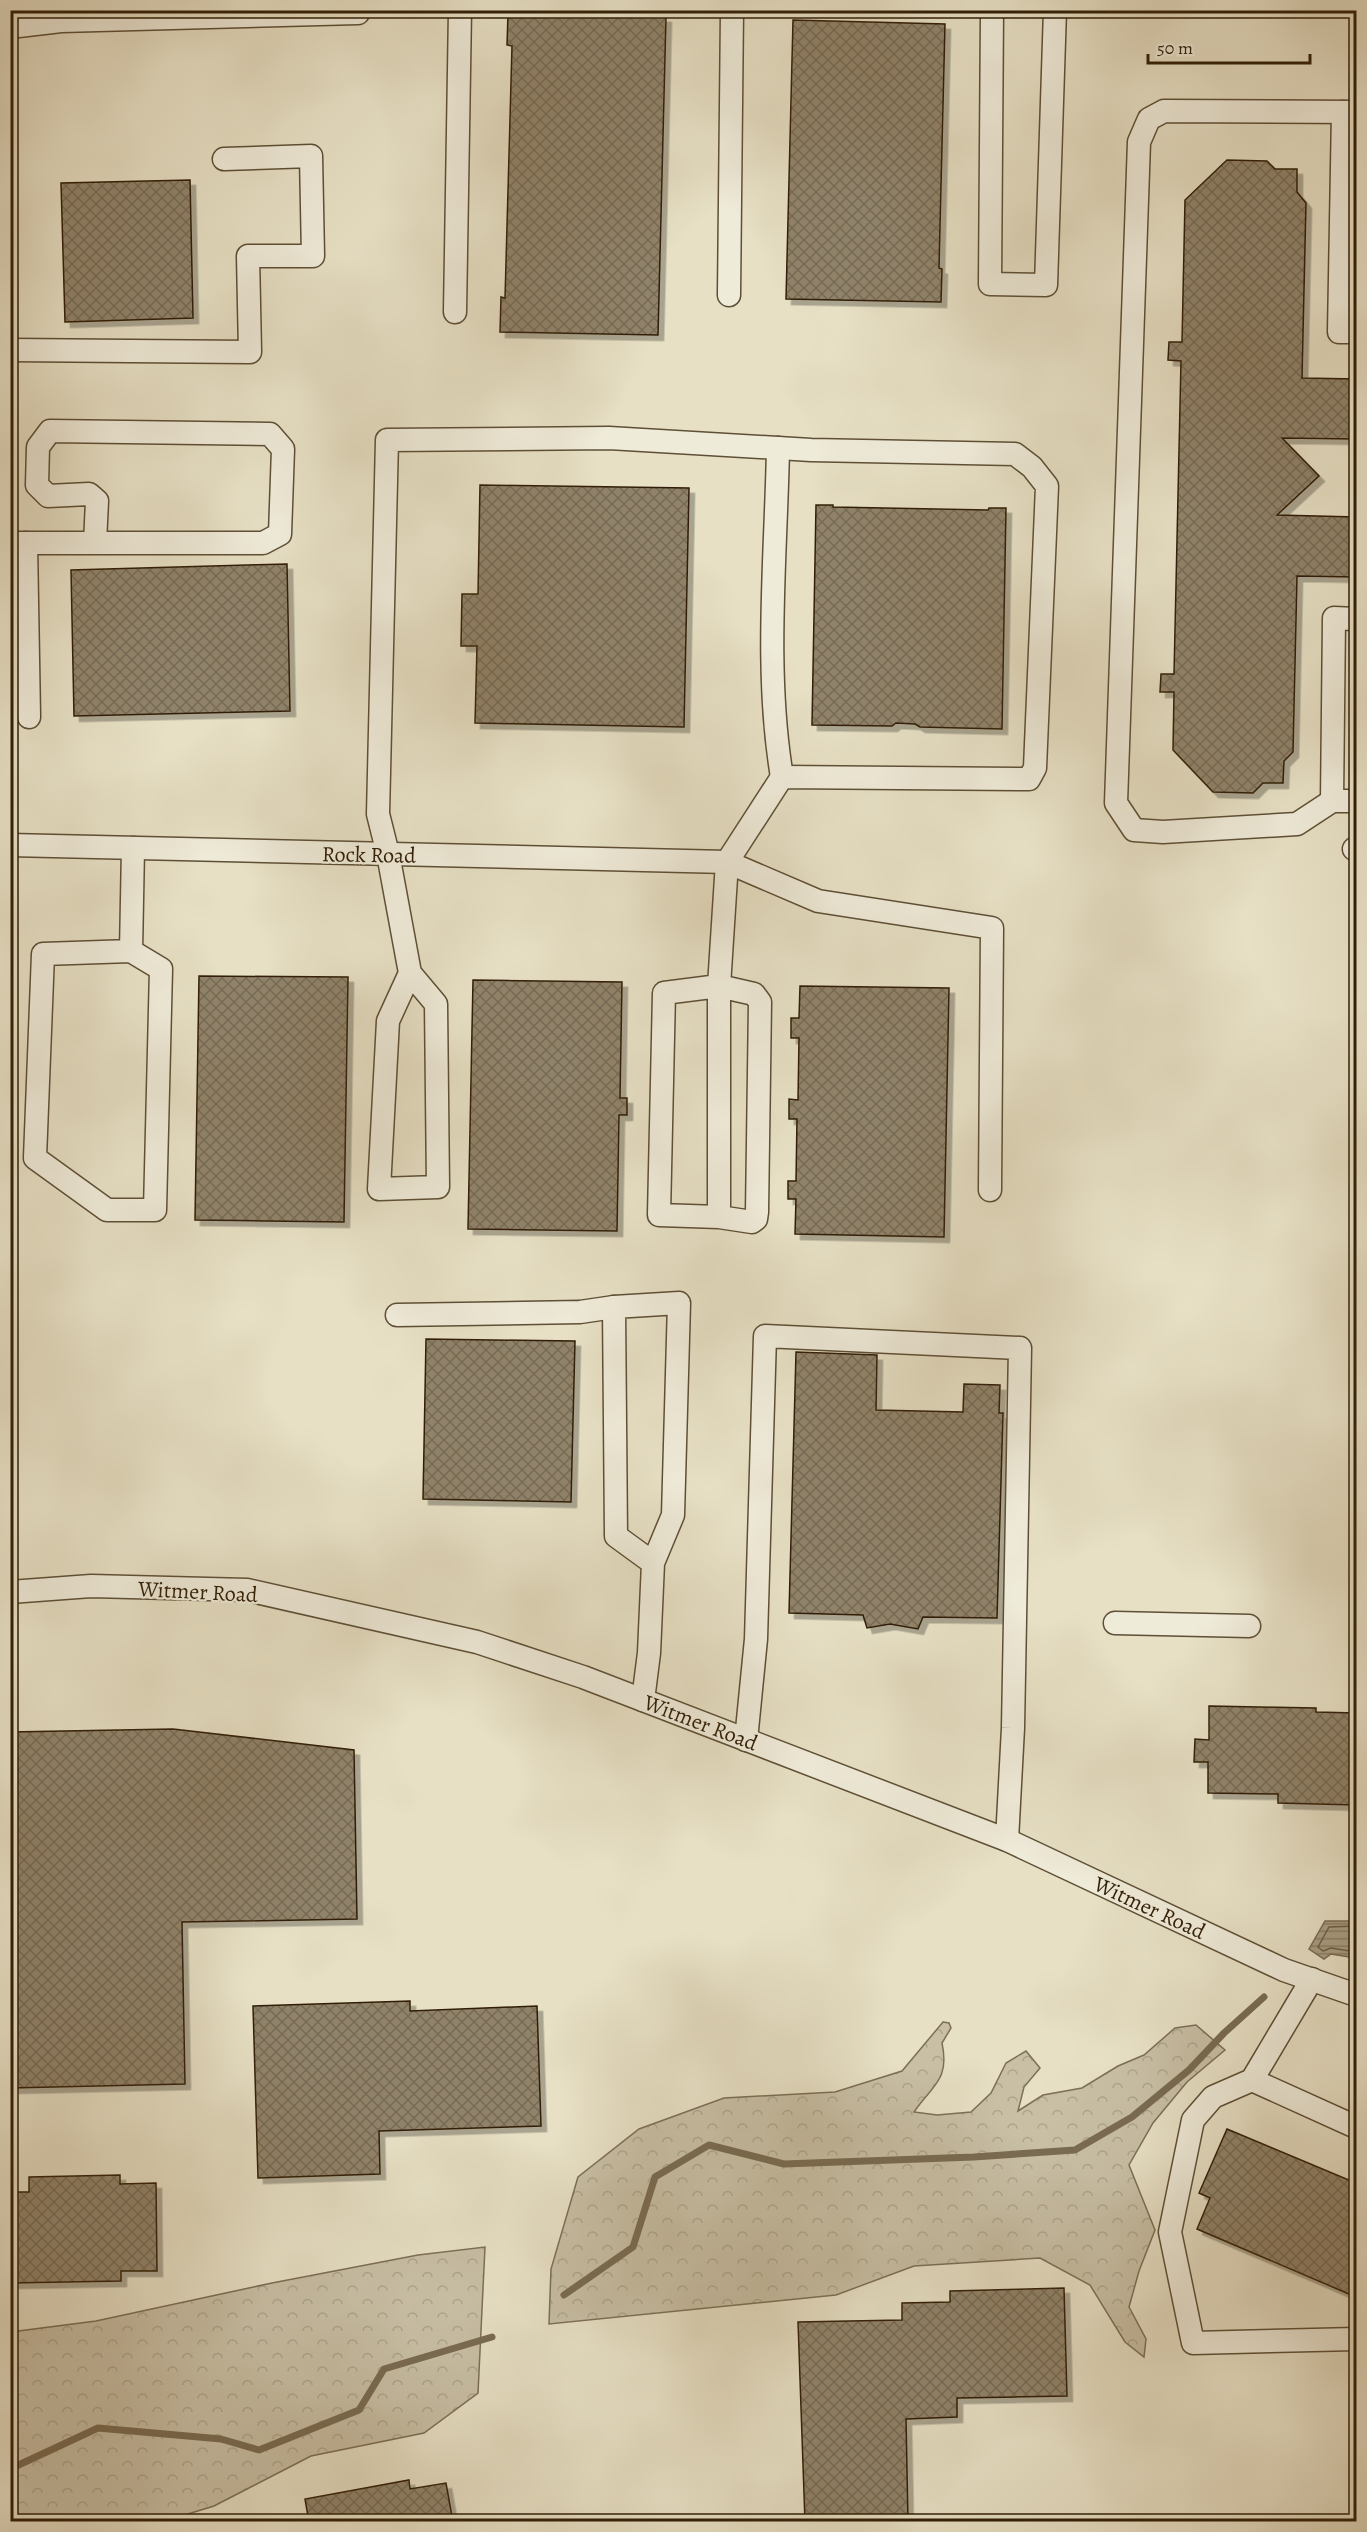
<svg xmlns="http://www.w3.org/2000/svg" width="1367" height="2532" font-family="Alegreya,serif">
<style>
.forest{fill:url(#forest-crowns);stroke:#7c6f56;stroke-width:1.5}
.water{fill:url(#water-rules);stroke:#796b52;stroke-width:1.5}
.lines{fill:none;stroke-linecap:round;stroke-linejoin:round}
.shore{stroke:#6d5e46;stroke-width:1.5}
.stream{stroke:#796b52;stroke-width:7}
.building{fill:url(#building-cross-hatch);stroke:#311f07;stroke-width:1.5;filter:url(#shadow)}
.minor-casing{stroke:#5e4f36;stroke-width:25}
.minor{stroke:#efebd9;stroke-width:22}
.labels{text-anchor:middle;stroke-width:4.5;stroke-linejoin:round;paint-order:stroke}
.street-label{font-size:22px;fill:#311f07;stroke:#efebd9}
</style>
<defs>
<pattern id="forest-crowns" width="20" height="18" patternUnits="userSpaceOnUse" patternTransform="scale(1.5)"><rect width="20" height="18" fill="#c8bfa5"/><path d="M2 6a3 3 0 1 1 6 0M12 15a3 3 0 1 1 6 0" fill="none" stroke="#aca48d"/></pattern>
<pattern id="water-rules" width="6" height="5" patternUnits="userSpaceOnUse" patternTransform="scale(1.5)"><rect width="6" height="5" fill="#a99e84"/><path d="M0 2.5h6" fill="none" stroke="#8a806a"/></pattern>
<pattern id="building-cross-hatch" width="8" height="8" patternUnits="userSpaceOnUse" patternTransform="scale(1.5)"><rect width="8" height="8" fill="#90836a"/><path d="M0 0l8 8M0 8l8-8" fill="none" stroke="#766b55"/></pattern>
<filter id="shadow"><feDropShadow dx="5.5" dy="5.5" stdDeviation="0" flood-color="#0004"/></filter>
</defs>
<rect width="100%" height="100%" fill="#e7e0c5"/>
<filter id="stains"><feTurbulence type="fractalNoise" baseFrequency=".00333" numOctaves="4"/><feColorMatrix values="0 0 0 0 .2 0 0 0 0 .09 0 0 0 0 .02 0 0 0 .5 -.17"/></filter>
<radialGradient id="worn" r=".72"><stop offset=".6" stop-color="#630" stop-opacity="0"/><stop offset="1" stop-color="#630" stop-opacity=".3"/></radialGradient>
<g class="forest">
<path d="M 943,2022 L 949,2023 L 951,2028 L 942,2043 C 950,2081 932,2085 914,2112 L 937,2115 L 971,2112 L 991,2093 L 1006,2063 L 1026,2051 L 1040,2068 L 1024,2087 L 1018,2111 L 1043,2095 L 1082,2088 L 1118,2066 L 1144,2055 L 1175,2028 L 1196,2025 L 1225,2050 L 1187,2082 L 1153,2123 L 1129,2165 L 1155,2230 L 1139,2271 L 1129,2307 L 1146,2339 L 1144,2357 L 1125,2342 L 1090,2285 L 1040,2258 L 914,2266 L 836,2295 L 549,2324 L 551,2269 L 578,2177 L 639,2129 L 724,2098 L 835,2092 L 902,2071 Z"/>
<path d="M 485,2247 L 478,2393 L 424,2433 L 311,2456 L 214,2506 L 165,2521 L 11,2521 L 11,2332 L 96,2321 L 272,2283 L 418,2255 Z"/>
</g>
<path class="water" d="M 1325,1921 L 1356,1921 L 1356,1958 L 1331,1954 L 1324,1959 L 1309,1949 Z"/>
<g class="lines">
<path class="shore" d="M 1356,1926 L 1329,1927 L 1318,1947 L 1323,1951 L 1331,1948 L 1356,1952"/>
<g class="stream">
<path d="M 564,2295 L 633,2247 L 655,2177 L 709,2145 L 784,2164 L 974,2157 L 1075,2150 L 1132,2117 L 1189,2070 L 1224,2033 L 1264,1997"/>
<path d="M 10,2469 L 98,2428 L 221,2439 L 259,2450 L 359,2410 L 384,2369 L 492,2337"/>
</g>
</g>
<g class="building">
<path d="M 508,14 L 666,17 L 658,335 L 500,332 L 501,297 L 505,298 L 512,46 L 507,45 Z"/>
<path d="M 793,20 L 945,24 L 939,268 L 942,269 L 941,302 L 786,299 Z"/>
<path d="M 1227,160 L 1267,161 L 1275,169 L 1297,169 L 1297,192 L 1306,203 L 1302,378 L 1356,379 L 1356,439 L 1282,438 L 1319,476 L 1277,515 L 1356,517 L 1356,577 L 1297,576 L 1293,752 L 1284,761 L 1283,783 L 1263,783 L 1253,793 L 1213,792 L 1173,750 L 1174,692 L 1160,692 L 1161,674 L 1174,674 L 1181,361 L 1168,360 L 1169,342 L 1182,342 L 1185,200 Z"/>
<path d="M 190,180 L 193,318 L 65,322 L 61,183 Z"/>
<path d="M 480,485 L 689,488 L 684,727 L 475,723 L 477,646 L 461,646 L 462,594 L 478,594 Z"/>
<path d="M 816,505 L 833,505 L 833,507 L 988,510 L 989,508 L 1006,508 L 1002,729 L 920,727 L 915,724 L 896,723 L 892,726 L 812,725 Z"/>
<path d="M 287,564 L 290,711 L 74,716 L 71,570 Z"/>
<path d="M 199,976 L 348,977 L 344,1222 L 195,1220 Z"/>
<path d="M 473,980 L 622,982 L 620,1098 L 627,1098 L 627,1115 L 619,1115 L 617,1231 L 468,1229 Z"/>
<path d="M 800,986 L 949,988 L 944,1237 L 795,1234 L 796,1199 L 788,1199 L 788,1181 L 796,1181 L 797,1119 L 789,1119 L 789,1099 L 798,1100 L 799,1038 L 791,1038 L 791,1018 L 799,1018 Z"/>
<path d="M 426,1339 L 575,1341 L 571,1502 L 423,1499 Z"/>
<path d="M 796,1352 L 877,1355 L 876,1410 L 963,1412 L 964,1384 L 1000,1385 L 999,1413 L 1003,1413 L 997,1618 L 923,1617 L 918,1629 L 890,1624 L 867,1628 L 863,1615 L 789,1613 Z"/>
<path d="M 1209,1706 L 1316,1708 L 1316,1712 L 1356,1713 L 1356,1805 L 1278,1803 L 1278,1794 L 1208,1793 L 1208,1762 L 1194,1762 L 1195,1739 L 1209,1740 Z"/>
<path d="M 173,1729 L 354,1750 L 357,1919 L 182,1922 L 185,2084 L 10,2088 L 10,1732 Z"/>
<path d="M 410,2001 L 410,2011 L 537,2006 L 541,2126 L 379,2131 L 380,2174 L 258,2178 L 253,2006 Z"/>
<path d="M 1227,2129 L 1356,2183 L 1356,2297 L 1197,2229 L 1210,2198 L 1199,2193 Z"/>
<path d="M 120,2175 L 120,2184 L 156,2183 L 157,2271 L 121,2271 L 121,2281 L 10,2283 L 10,2192 L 29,2192 L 29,2177 Z"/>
<path d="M 1064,2288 L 1067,2396 L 957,2398 L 957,2417 L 906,2419 L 908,2522 L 805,2522 L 798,2322 L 902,2320 L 902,2303 L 950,2302 L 950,2291 Z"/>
<path d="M 409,2480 L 410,2489 L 446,2483 L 453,2522 L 309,2522 L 305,2499 Z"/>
</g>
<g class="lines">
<defs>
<g id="minor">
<path d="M 992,10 L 990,284 L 1046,285 L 1055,10"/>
<path d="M 10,27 L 61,21 L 358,13 L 358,10"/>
<path d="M 1343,112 L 1339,332 L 1356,332"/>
<path d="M 1356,112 L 1164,111 L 1149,119 L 1139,142 L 1116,803 L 1134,830 L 1163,832 L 1297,824 L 1332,801 L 1356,801"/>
<path d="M 729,295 L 732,10"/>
<path d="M 455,312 L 460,10"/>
<path d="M 10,350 L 250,352 L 248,256 L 313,256 L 311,156 L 224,159"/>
<path d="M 778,448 C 776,556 764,670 782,777"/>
<path d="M 10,543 L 263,543 L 280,534 L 283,449 L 270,434 L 50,431 L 38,447 L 37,485 L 48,496 L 89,494 L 97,501 L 95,543"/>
<path d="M 26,543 L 29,717"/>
<path d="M 1332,801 L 1334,618 L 1356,619"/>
<path d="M 10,845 L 727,862 L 818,901 L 992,928 L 990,1190"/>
<path d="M 1354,849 L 1356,849"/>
<path d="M 131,951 L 161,969 L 155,1210 L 107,1210 L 35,1158 L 43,954 L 131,951 L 133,848"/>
<path d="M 410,973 L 436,1004 L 438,1187 L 379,1189 L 388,1021 L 410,973 L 388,854 L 378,814 L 387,440 L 609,438 L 811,450 L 1015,454 L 1032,467 L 1047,486 L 1035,768 L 1029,779 L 782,777 L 727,862 L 719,986 L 664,993 L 659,1215 L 719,1217 L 719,986 L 754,994 L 760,1002 L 757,1212 L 756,1219 L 752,1222 L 719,1217"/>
<path d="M 397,1315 L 580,1312 L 614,1307"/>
<path d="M 10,1592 L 91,1586 L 247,1590 L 477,1642 L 583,1677 L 1007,1840 L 1284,1970 L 1356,1995"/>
<path d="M 1115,1623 L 1249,1626"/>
<path d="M 643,1700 L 649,1653 L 653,1563 L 673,1515 L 679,1303 L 614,1307 L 616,1536 L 653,1563"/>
<path d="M 746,1740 L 756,1639 L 765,1336 L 1020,1348 L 1013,1728 L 1007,1840"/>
<path d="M 1312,1979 L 1252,2080 L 1213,2097 L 1193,2120 L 1170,2232 L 1193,2343 L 1356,2339"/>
<path d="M 1252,2080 L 1356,2127"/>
</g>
</defs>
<use href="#minor" class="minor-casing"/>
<use href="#minor" class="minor"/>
</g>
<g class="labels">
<g class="street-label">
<text transform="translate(369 854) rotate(1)" y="8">Rock Road</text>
<text transform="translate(198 1591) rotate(3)" y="8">Witmer Road</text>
<text transform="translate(701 1722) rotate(21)" y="8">Witmer Road</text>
<text transform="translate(1150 1907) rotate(25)" y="8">Witmer Road</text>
</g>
</g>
<rect width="1367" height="2532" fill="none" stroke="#e7e0c5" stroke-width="36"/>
<rect x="12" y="12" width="1343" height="2508" fill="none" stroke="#311f07" stroke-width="3"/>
<rect x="18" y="18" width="1331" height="2496" fill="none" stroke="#311f07" stroke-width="1.5"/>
<path d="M1148 54v9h162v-9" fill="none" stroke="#311f07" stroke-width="3"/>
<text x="1157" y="54" font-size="18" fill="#311f07" stroke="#efebd9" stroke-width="4.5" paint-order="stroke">50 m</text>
<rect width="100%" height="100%" filter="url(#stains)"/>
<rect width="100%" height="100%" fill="url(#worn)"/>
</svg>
